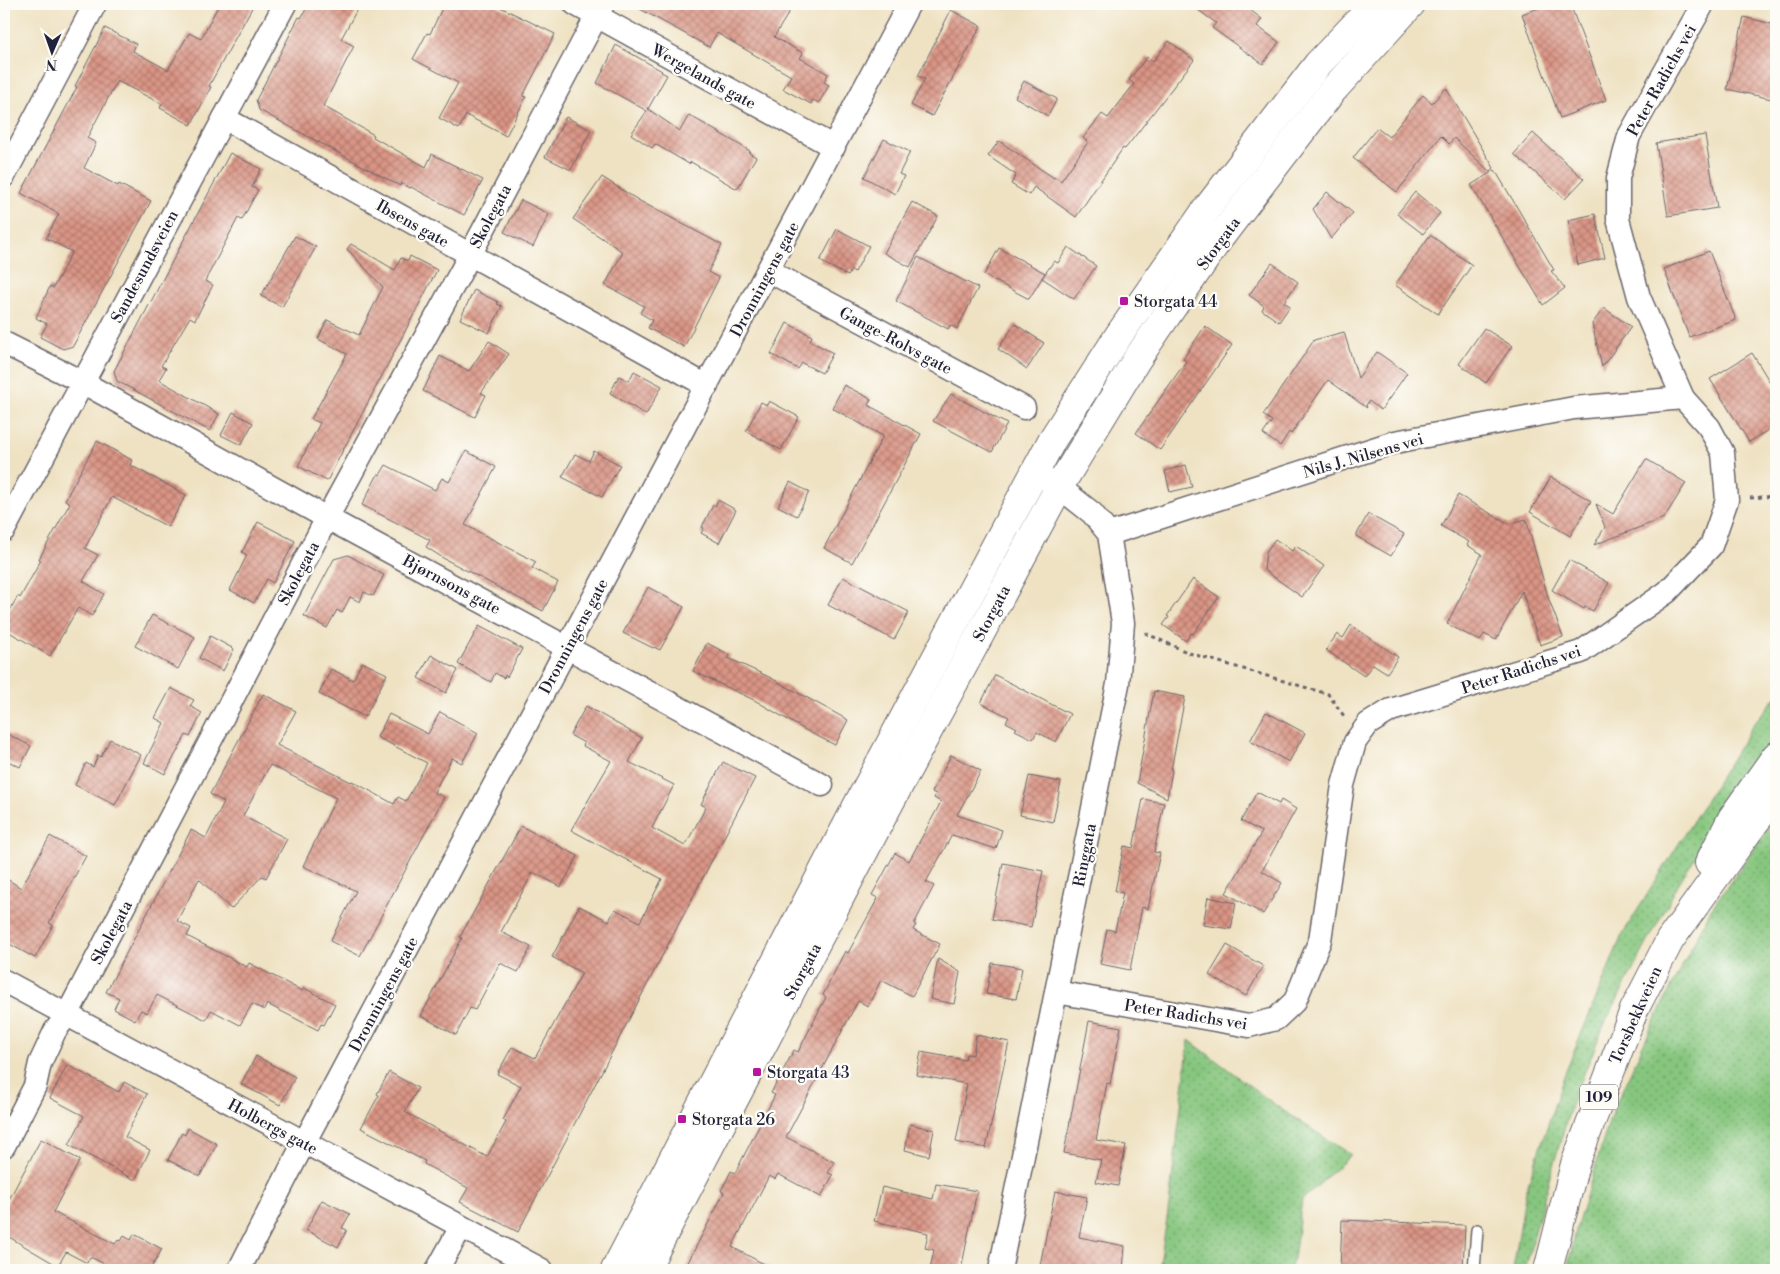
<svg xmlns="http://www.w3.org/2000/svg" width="1780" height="1274" font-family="'Libre Bodoni',serif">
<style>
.grass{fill:url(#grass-dots);stroke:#54745c}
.building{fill:url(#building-cross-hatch)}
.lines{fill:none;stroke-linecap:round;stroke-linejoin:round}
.service-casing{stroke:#6a656b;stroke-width:14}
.minor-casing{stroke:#6a656b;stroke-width:25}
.tertiary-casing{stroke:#6a656b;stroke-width:30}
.primary-casing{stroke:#6a656b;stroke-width:30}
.path{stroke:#6a656b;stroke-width:3;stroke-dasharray:4 4;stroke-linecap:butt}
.service{stroke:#fff;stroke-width:11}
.minor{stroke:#fff;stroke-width:22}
.tertiary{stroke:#fff;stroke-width:28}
.primary{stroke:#fff;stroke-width:28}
.poi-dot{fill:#b5179e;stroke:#fdfcf7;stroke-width:2}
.labels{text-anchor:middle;stroke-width:4.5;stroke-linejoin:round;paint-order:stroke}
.shield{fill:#fdfcf7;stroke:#646373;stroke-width:1}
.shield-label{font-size:15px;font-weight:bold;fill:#22223b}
.street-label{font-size:16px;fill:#22223b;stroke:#fdfcf7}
.poi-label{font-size:16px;fill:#22223b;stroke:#fdfcf7;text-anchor:start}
</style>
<defs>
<pattern id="grass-dots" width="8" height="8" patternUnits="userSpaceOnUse" patternTransform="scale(1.25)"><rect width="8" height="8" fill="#86c67e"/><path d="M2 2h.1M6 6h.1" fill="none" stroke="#6da068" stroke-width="1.8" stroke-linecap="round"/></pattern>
<pattern id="building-cross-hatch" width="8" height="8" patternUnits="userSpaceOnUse" patternTransform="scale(1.25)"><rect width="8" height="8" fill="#da9585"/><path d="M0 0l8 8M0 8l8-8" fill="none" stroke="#b0796e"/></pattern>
</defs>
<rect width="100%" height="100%" fill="#fdfcf7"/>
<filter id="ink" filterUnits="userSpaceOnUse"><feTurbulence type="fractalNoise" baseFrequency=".02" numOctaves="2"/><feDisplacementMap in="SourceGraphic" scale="10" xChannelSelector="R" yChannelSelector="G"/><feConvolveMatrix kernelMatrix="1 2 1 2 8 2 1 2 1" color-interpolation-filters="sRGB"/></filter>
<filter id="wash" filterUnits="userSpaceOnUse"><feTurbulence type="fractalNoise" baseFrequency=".0096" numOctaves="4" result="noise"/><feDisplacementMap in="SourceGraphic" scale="20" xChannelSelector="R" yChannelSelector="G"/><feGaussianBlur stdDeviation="1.12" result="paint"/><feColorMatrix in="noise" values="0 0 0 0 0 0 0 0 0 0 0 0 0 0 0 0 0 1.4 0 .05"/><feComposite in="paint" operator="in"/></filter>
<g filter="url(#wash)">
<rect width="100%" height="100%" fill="#efe2c3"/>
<g class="grass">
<path d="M 1776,697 L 1776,737 L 1755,764 L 1680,881 L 1604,1025 L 1571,1106 L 1548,1183 L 1525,1270 L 1513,1270 L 1526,1190 L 1564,1076 L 1622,935 L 1754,723 Z"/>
<path d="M 1776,818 L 1776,1270 L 1567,1270 L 1577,1226 L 1612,1112 L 1655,1019 L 1711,909 Z"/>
<path d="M 1189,1040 L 1278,1107 L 1351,1155 L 1302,1200 L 1294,1258 L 1289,1270 L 1159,1270 L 1169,1205 Z"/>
</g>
<g id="blocks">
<g class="building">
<path d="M 219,4 L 254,4 L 209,86 L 211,87 L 191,125 L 160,108 L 162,104 L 117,81 L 87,138 L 96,143 L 84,168 L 118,186 L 119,184 L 151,201 L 73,346 L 63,349 L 40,337 L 47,324 L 36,318 L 50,286 L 53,288 L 72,252 L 46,238 L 59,214 L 21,193 L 77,87 L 75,86 L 105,28 L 136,44 L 133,51 L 168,70 L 189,33 L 201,39 Z"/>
<path d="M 309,4 L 360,4 L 341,39 L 354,46 L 323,106 L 374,135 L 373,137 L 426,167 L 432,154 L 483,180 L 464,215 L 411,187 L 410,188 L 401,183 L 400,186 L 259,110 L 256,100 L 299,17 L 301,18 Z"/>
<path d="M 444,4 L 494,4 L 555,34 L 523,96 L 526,97 L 506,136 L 466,115 L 459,129 L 439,118 L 458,83 L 413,59 L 427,33 L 430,34 Z"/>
<path d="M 631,4 L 794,4 L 774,37 L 803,53 L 800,58 L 828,74 L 824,82 L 829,85 L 819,103 L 813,100 L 811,104 L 783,89 L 791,76 L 717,33 L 709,47 Z"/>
<path d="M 1190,4 L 1242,4 L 1262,19 L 1257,26 L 1279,42 L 1263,64 L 1212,28 L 1216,23 Z"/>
<path d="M 1550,4 L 1570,4 L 1606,100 L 1560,118 L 1522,14 Z"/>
<path d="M 951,10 L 981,26 L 932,116 L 911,105 L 925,79 L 918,76 Z"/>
<path d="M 1744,17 L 1776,25 L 1776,100 L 1727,89 Z"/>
<path d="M 1169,41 L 1194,60 L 1125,149 L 1123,148 L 1076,217 L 1034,187 L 1029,195 L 1011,184 L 1016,175 L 988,156 L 999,141 L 1054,178 L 1055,177 L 1061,181 L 1088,142 L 1083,138 L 1102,114 L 1108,118 L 1134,84 L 1129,80 L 1147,57 L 1153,61 Z"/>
<path d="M 616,45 L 662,71 L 661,72 L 667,75 L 648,109 L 680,131 L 689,115 L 750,151 L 749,153 L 756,157 L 737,189 L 691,162 L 689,164 L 655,144 L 652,148 L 631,134 L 647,111 L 597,83 Z"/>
<path d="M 1024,81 L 1057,99 L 1048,116 L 1015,97 Z"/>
<path d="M 1446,88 L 1494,168 L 1490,172 L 1454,138 L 1449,144 L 1441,136 L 1397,192 L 1353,158 L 1377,128 L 1389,137 L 1423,95 L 1432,103 Z"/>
<path d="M 566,117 L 591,130 L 571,170 L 545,157 Z"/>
<path d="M 1533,133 L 1584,179 L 1565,199 L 1514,154 Z"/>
<path d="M 1705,135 L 1717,208 L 1668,216 L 1656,143 Z"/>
<path d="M 884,139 L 910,152 L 899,174 L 904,176 L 895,194 L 864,177 Z"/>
<path d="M 230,153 L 261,169 L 252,187 L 258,190 L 242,220 L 238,218 L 205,281 L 213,285 L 195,320 L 190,317 L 161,366 L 166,368 L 159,380 L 219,414 L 210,431 L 117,381 L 114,371 Z"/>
<path d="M 1495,170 L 1554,270 L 1551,271 L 1565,288 L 1543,305 L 1471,185 Z"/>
<path d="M 602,177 L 638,200 L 722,245 L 708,272 L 719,278 L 684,347 L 648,328 L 652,320 L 640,313 L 644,306 L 605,285 L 623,252 L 573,219 Z"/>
<path d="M 1327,192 L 1353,213 L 1331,239 L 1313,209 Z"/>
<path d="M 1415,192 L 1440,213 L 1423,234 L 1397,214 Z"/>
<path d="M 521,200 L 549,214 L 533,247 L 504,232 Z"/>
<path d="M 912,202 L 938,216 L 910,267 L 884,253 Z"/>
<path d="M 1595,214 L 1605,258 L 1578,265 L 1568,220 Z"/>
<path d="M 837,229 L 869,246 L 855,272 L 851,270 L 848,276 L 820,261 Z"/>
<path d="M 1430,235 L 1472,265 L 1438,314 L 1395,285 Z"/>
<path d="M 295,236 L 316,247 L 282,307 L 261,296 Z"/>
<path d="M 351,244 L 395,270 L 401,258 L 408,261 L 410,256 L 437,270 L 327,481 L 298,466 L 320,423 L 311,419 L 347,354 L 318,339 L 327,320 L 359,335 L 383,287 L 347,249 Z"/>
<path d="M 1068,247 L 1096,266 L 1074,299 L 1042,278 L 1054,261 L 1058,263 Z"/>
<path d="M 999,248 L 1045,273 L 1029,299 L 984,275 Z"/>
<path d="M 1709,251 L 1736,320 L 1689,337 L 1664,269 Z"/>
<path d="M 918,257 L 978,288 L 957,329 L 950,325 L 948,329 L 896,301 Z"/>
<path d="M 1272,263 L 1298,282 L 1284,302 L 1290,306 L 1279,322 L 1262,310 L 1264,306 L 1249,295 Z"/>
<path d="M 474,290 L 498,302 L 497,304 L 502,306 L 489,333 L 460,319 Z"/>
<path d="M 1604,308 L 1631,327 L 1602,367 L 1592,324 Z"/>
<path d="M 787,323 L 812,336 L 810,341 L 833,353 L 822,373 L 802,363 L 798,369 L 771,354 Z"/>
<path d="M 1015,324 L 1044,343 L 1027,369 L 998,349 Z"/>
<path d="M 1205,326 L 1232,345 L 1160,450 L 1136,433 L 1186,361 L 1183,359 Z"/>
<path d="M 1484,328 L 1512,346 L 1486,383 L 1459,364 Z"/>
<path d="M 1344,332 L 1358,378 L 1377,352 L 1407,373 L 1381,410 L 1369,401 L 1366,405 L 1367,408 L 1328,380 L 1291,434 L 1289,432 L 1280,446 L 1263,434 L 1272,421 L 1263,415 L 1314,340 Z"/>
<path d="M 489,341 L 509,354 L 481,393 L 486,395 L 475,417 L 423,391 L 440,356 L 469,371 Z"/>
<path d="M 1752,353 L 1776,392 L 1776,425 L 1749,442 L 1710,379 Z"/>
<path d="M 634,371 L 662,386 L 646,415 L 610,393 L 619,376 L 629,381 Z"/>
<path d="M 844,385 L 871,399 L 868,405 L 921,434 L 852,563 L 824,548 L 883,436 L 832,408 Z"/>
<path d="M 951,394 L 1007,424 L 992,452 L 933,421 Z"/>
<path d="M 769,401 L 799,417 L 781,450 L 746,431 L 761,402 L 767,405 Z"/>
<path d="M 233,412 L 253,423 L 241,445 L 221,435 Z"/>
<path d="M 97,441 L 132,460 L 130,465 L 186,495 L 168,527 L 112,497 L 85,548 L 98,555 L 83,581 L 104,594 L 92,616 L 78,608 L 50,656 L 4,629 L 4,620 L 18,596 L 20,598 L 41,560 L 39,559 L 70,503 L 65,500 Z"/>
<path d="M 466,451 L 496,467 L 465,525 L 536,562 L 532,568 L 558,582 L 543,611 L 443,558 L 426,547 L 430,540 L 362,505 L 378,474 L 380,475 L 386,465 L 435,490 L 442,478 L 449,482 Z"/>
<path d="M 594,451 L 620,465 L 602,497 L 562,477 L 575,454 L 589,461 Z"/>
<path d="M 1646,459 L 1686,483 L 1664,518 L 1594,545 L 1605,527 L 1596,504 L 1613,514 Z"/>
<path d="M 1186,465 L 1192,487 L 1170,492 L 1165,471 Z"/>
<path d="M 1551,477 L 1591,501 L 1570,536 L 1530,512 Z"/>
<path d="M 790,482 L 809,492 L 797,516 L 778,506 Z"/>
<path d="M 1458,495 L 1509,524 L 1526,519 L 1548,597 L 1563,637 L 1540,645 L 1522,591 L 1496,640 L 1484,634 L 1480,641 L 1447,624 L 1482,554 L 1467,545 L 1469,542 L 1441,526 Z"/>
<path d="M 718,500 L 736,510 L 719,543 L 701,533 L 704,528 L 702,527 L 713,505 L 715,506 Z"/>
<path d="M 1368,514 L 1404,534 L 1391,556 L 1356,536 Z"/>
<path d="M 258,522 L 295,541 L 273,583 L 267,579 L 254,603 L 230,590 L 247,555 L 242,552 Z"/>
<path d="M 1275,539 L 1292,551 L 1296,546 L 1324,566 L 1302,597 L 1264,570 L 1266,552 Z"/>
<path d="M 348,555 L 384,575 L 373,596 L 364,592 L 360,602 L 350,597 L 342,613 L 337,610 L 327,628 L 304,616 L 334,559 Z"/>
<path d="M 1569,560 L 1609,583 L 1593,611 L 1585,607 L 1584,609 L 1552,590 Z"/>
<path d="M 843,577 L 909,612 L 894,640 L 828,605 Z"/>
<path d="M 1193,579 L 1219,597 L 1193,634 L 1191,633 L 1186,641 L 1163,625 L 1169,617 L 1167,616 Z"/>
<path d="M 648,587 L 684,607 L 660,650 L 654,647 L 653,648 L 623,633 Z"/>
<path d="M 152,615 L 195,637 L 178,669 L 135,646 Z"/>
<path d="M 1351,625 L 1398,657 L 1387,673 L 1373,664 L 1364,676 L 1326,650 L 1337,634 L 1343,638 Z"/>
<path d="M 479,626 L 522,649 L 507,677 L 505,675 L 504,678 L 495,673 L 491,682 L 458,664 Z"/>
<path d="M 210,636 L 234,649 L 223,671 L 199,658 Z"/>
<path d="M 707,643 L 730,655 L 728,658 L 769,677 L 848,720 L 835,745 L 805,730 L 756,701 L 693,671 Z"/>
<path d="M 431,655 L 458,670 L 446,693 L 418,678 Z"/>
<path d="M 362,662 L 387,674 L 365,717 L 319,694 L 331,669 L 353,680 Z"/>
<path d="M 995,675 L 1070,714 L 1056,742 L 1037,732 L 1033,739 L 1015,730 L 1017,728 L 1006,722 L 1009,717 L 981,703 Z"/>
<path d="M 171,688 L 194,700 L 190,706 L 202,713 L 190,737 L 186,735 L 165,774 L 144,763 L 164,723 L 155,718 Z"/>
<path d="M 1154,691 L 1185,697 L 1171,770 L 1172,771 L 1167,798 L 1137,783 Z"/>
<path d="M 263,694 L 296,711 L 277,745 L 351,782 L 352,781 L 394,804 L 398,797 L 406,801 L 427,763 L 377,737 L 389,714 L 428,734 L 440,712 L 478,733 L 462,763 L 452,758 L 434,792 L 444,797 L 360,956 L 330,941 L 356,891 L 303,866 L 336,798 L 270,765 L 243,816 L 287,839 L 266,878 L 262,876 L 231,909 L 199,879 L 177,921 L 191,928 L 187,936 L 247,967 L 249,963 L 302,991 L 304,988 L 335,1004 L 324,1025 L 321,1024 L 318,1030 L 267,1004 L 264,1010 L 252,1004 L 240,1025 L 211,1010 L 206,1020 L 157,995 L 147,1013 L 141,1010 L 135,1020 L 114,1009 L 119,998 L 106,992 L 191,830 L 206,838 L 224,802 L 210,794 Z"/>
<path d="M 586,706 L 642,738 L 629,762 L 674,785 L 652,828 L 685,846 L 706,807 L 701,804 L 723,762 L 755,778 L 518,1232 L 460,1202 L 468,1188 L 424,1164 L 425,1161 L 361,1128 L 379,1095 L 377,1094 L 389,1072 L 418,1088 L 405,1112 L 487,1157 L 506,1122 L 503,1120 L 521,1086 L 497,1074 L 512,1047 L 535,1058 L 582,973 L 552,957 L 579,906 L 609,921 L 615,909 L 640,922 L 662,879 L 571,830 L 611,761 L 583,746 L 584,743 L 570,735 Z"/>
<path d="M 1266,712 L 1305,733 L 1289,762 L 1250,741 Z"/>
<path d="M 4,732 L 31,746 L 20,767 L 4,759 Z"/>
<path d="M 110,739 L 141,755 L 115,805 L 75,785 L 86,763 L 93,767 L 98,755 L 101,757 Z"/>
<path d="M 951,755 L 981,771 L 957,815 L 1002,830 L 996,849 L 952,835 L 926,882 L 934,886 L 914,924 L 916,925 L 913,930 L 940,944 L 912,996 L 881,980 L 868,1006 L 858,1001 L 786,1137 L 834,1162 L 828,1173 L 833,1175 L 821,1197 L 778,1174 L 775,1179 L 769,1176 L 732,1247 L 775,1270 L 684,1270 L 724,1193 L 721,1191 L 731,1171 L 735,1173 L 775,1095 L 771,1093 L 794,1050 L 798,1052 L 826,997 L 823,995 L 845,951 L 848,953 L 878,898 L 872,895 L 895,853 L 909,861 L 941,802 L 934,798 L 936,794 L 932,792 Z"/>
<path d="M 1029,776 L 1061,782 L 1053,822 L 1020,815 Z"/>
<path d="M 1257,792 L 1279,804 L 1281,800 L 1296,809 L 1262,871 L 1282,883 L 1263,914 L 1226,893 L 1262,832 L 1241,821 Z"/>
<path d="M 1143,799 L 1164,803 L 1154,852 L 1160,853 L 1148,909 L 1142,907 L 1130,970 L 1100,964 L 1107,929 L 1115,931 L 1123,893 L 1115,891 L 1124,846 L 1133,848 Z"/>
<path d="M 521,826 L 578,856 L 561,887 L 533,872 L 501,932 L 531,947 L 518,972 L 500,963 L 475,1010 L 470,1008 L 456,1035 L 421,1016 L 462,938 L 460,937 Z"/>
<path d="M 50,836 L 86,856 L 49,923 L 53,925 L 35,958 L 4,941 L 4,877 L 21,888 Z"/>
<path d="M 1003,863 L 1043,871 L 1031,927 L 992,919 Z"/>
<path d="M 1208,897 L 1236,903 L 1231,929 L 1203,925 Z"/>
<path d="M 1227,945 L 1263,966 L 1246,996 L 1209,975 Z"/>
<path d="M 938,959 L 960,972 L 954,1004 L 930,999 Z"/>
<path d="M 992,963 L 1022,968 L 1016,999 L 986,994 Z"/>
<path d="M 1089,1021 L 1121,1027 L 1110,1084 L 1107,1083 L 1096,1140 L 1126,1145 L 1118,1186 L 1096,1182 L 1101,1160 L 1064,1153 Z"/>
<path d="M 976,1035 L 1009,1042 L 986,1148 L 956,1142 L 967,1084 L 916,1075 L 921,1052 L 965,1060 L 966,1054 L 973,1055 Z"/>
<path d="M 256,1056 L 295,1077 L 280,1105 L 241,1084 Z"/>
<path d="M 67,1065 L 119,1092 L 124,1082 L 147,1094 L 125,1137 L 150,1150 L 135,1180 L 69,1145 L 84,1116 L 50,1098 Z"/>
<path d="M 910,1124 L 934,1130 L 929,1156 L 905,1150 Z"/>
<path d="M 188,1128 L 217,1144 L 200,1176 L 168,1160 L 182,1133 L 185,1135 Z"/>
<path d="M 41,1139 L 80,1160 L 53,1212 L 115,1244 L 118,1240 L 121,1241 L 124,1236 L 131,1240 L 134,1234 L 162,1249 L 150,1270 L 117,1270 L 90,1257 L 87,1263 L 66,1252 L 58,1266 L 4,1234 L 4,1209 Z"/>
<path d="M 936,1184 L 977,1191 L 961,1270 L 930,1270 L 934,1250 L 925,1248 L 928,1233 L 874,1221 L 882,1187 L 933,1199 Z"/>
<path d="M 1055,1191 L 1087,1197 L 1079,1237 L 1125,1246 L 1123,1270 L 1039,1270 Z"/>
<path d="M 322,1200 L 350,1214 L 342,1228 L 347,1230 L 338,1247 L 306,1230 Z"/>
<path d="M 1342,1220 L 1465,1225 L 1463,1270 L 1340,1270 Z"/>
</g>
</g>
</g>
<g filter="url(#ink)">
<use href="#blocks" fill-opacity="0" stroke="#6a656b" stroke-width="1"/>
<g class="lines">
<defs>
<path id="service" d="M 1474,1270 L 1477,1230"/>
<g id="minor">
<path d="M 575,4 L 834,147"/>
<path d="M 224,118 L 707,386"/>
<path d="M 4,176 L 95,4"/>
<path d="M 769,271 L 1024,408"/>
<path d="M 4,343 L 82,382 L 327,518 L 822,785"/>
<path d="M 4,530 L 285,4"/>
<path d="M 1109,534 L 1395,442 L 1574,408 L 1683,398"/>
<path d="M 4,981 L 542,1270"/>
<path d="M 1056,992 L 1249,1026 L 1276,1019 L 1295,1001 L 1320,940 L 1343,785 L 1355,742 L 1368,724 L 1391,710 L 1581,652 L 1667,592 L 1711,546 L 1727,500 L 1723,453 L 1709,427 L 1683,398 L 1639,297 L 1618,219 L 1618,178 L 1629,136 L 1703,4"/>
<path d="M 4,1146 L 35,1086 L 40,1063 L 55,1031 L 67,1015 L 327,518 L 470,255 L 603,4"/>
<path d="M 239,1270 L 296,1158 L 909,4"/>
<path d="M 437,1270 L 461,1227"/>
<path d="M 1000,1270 L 1118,684 L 1123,623 L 1109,534 L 1092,513 L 1059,487 L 1034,472"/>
</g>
<g id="tertiary">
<path d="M 615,1270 L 857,806 L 1052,440 L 1119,335 L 1206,210 L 1318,64 L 1375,4"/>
<path d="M 645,1270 L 881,819 L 1059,487 L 1137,359 L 1218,240 L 1333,90 L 1411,4"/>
</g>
<g id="primary">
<path d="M 1709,863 L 1732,818 L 1776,756"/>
<path d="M 1548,1270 L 1575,1164 L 1634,1010 L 1670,940 L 1755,822 L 1776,796"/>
</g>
</defs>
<use href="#service" class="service-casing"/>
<use href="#minor" class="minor-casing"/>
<use href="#tertiary" class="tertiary-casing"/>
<use href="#primary" class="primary-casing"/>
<g class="path">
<path d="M 1750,498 L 1776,496"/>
<path d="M 1145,633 L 1189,653 L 1328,694 L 1344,716"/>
</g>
<use href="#service" class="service"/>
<use href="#minor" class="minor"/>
<use href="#tertiary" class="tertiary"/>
<use href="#primary" class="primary"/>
</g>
</g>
<g class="poi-dot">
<rect x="1119" y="296" width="10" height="10" rx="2.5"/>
<rect x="752" y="1067" width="10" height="10" rx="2.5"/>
<rect x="677" y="1114" width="10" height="10" rx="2.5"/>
</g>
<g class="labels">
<rect class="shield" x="1580" y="1084.5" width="38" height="25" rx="4"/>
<g class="shield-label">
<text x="1599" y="1102">109</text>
</g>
<g class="street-label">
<text transform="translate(704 76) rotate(29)" y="6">Wergelands gate</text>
<text transform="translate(1661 80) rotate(-61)" y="6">Peter Radichs vei</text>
<text transform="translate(490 216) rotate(-62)" y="6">Skolegata</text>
<text transform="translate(413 223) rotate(29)" y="6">Ibsens gate</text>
<text transform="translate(1218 243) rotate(-54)" y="6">Storgata</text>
<text transform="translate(144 266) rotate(-62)" y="6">Sandesundsveien</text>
<text transform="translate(764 279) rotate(-62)" y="6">Dronningens gate</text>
<text transform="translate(896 340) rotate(28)" y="6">Gange-Rolvs gate</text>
<text transform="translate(1363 455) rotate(-16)" y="6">Nils J. Nilsens vei</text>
<text transform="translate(298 573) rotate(-62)" y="6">Skolegata</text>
<text transform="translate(452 584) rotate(28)" y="6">Bjørnsons gate</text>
<text transform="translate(991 613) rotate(-62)" y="6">Storgata</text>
<text transform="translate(573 636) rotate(-62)" y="6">Dronningens gate</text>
<text transform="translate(1521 669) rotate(-18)" y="6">Peter Radichs vei</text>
<text transform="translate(1084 855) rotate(-79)" y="6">Ringgata</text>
<text transform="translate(111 932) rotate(-62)" y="6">Skolegata</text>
<text transform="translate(802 971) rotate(-62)" y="6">Storgata</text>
<text transform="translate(383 994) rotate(-62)" y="6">Dronningens gate</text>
<text transform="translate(1186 1014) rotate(9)" y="6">Peter Radichs vei</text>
<text transform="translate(1635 1015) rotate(-66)" y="6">Torsbekkveien</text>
<text transform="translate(273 1126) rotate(28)" y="6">Holbergs gate</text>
</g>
<g class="poi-label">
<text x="1134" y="307">Storgata 44</text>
<text x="767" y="1078">Storgata 43</text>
<text x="692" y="1125">Storgata 26</text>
</g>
</g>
<rect width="1780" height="1274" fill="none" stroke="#fdfcf7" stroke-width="20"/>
<g transform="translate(52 52) rotate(182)" stroke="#fdfcf7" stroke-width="4" paint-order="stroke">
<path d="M0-4L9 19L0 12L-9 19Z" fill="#22223b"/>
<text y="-8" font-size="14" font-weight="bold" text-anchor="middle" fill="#22223b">N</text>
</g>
</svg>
